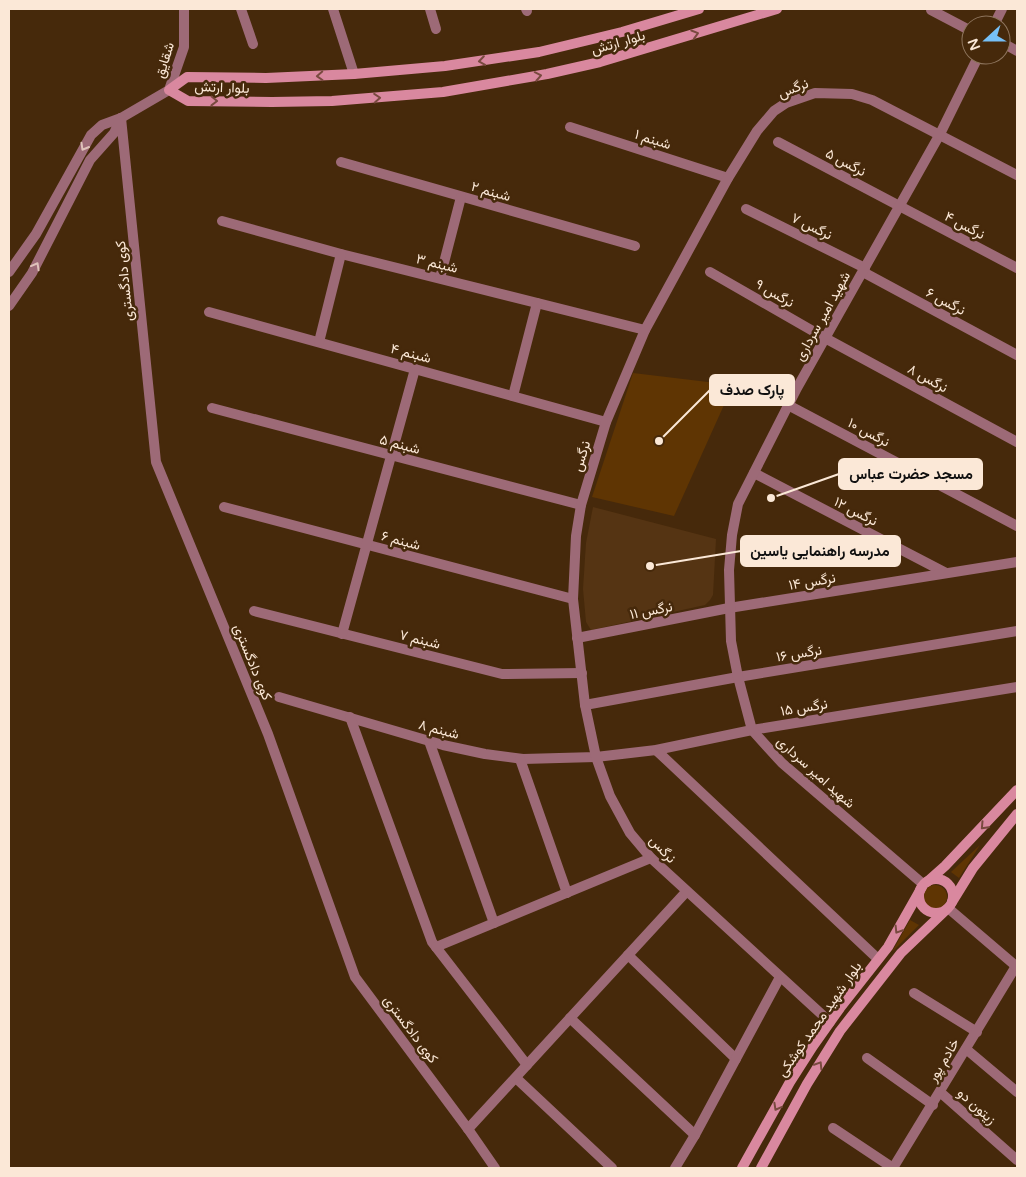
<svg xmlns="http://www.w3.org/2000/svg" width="1026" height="1177" font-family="'Varela Round',Vazirmatn,sans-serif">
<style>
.built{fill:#553413}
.green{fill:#5f3503}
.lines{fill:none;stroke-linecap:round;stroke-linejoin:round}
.minor{stroke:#9d6a77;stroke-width:10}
.tertiary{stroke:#9d6a77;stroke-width:10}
.secondary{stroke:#d9889f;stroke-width:10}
.oneway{stroke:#794a3f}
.oneway2{stroke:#dfc2ba}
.labels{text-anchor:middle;stroke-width:5;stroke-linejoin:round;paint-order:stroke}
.street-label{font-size:14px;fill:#fbe8d7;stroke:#46290b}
.leader{fill:none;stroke:#fbe8d7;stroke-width:2}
.callout-dot{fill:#fbe8d7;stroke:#46290b;stroke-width:2}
.callout{fill:#fbe8d7;stroke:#fbe8d7;stroke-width:2}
.callout-label{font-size:15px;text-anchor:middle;font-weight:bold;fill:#111}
</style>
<rect width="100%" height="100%" fill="#46290b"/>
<path class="built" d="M 593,507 L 716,539 L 713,595 L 710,600 L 705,605 L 591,630 L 586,622 L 583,589 L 586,543 Z"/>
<g class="green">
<path d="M 633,373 L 733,385 L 674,516 L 592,497 Z"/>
<path d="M 980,845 L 959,878 L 951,872 Z"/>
<circle cx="935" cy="897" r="12"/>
<path d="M 910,920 L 919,925 L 892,952 Z"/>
</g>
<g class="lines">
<g class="minor">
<path d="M 241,9 L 253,44"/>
<path d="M 333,9 L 354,74"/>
<path d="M 430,9 L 436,29"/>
<path d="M 526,9 L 527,11"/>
<path d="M 931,10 L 971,31"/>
<path d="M 1001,42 L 1017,51"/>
<path d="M 169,90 L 184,47 L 184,9"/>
<path d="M 121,118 L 156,462 L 268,734 L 355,977 L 468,1129 L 495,1168"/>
<path d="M 570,127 L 728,178"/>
<path d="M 778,142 L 1017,268"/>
<path d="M 341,162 L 635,246"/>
<path d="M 746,209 L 865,268"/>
<path d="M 222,221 L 341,254 L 645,330"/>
<path d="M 710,272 L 825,338 L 1017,442"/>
<path d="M 863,272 L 1017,355"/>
<path d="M 440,278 L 461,197"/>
<path d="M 209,312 L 606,422"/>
<path d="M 319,342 L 341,254"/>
<path d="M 513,396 L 537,303"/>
<path d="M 788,405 L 1017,526"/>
<path d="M 212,408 L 581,505"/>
<path d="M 754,473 L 946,573"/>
<path d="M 224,507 L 573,599"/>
<path d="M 254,611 L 502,674 L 582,673"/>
<path d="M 342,634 L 415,369"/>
<path d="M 577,638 L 729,608 L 1017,562"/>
<path d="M 279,697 L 443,745 L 485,754 L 523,759 L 596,757 L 656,750 L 752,730 L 1017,687"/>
<path d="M 585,705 L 738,677 L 1017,631"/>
<path d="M 350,717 L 432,942 L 527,1065"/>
<path d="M 429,741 L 494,923"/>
<path d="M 656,750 L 878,959"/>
<path d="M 520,759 L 567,893"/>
<path d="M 436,947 L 651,858"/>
<path d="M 628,955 L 736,1059"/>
<path d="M 914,993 L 977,1032"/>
<path d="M 570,1018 L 695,1135"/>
<path d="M 966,1049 L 1017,1092"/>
<path d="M 867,1058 L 933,1105"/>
<path d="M 516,1078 L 612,1168"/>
<path d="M 940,1092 L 1017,1160"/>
<path d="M 833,1128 L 893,1168"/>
<path d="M 468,1129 L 686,892"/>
<path d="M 675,1168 L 695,1135 L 780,977"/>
<path d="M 893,1168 L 1016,966"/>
</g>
<g class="tertiary">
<path d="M 994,25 L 1002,9"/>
<path d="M 9,272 L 36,234 L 91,135 L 102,125 L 121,118 L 169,90"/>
<path d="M 9,306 L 32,273 L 90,160 L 114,133 L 121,118"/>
<path d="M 923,884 L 782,763 L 752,730 L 738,677 L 731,641 L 729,570 L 732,535 L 738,504 L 797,388 L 940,134 L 979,55"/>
<path d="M 948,908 L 1017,967"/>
<path d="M 830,1022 L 651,858 L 630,833 L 610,796 L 596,757 L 585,705 L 573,599 L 576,536 L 581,505 L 606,422 L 645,330 L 728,178 L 757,131 L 774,111 L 786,103 L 815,93 L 852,94 L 872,100 L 1017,175"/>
</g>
<g class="secondary">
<path d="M 699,9 L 622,32 L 539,52 L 445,66 L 354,74 L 266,78 L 187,77 L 169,90 L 188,101 L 272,102 L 332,101 L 443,92 L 547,74 L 600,62 L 777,9"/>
<circle cx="936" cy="896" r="17"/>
<path d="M 927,882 L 945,866 L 1017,790"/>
<path d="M 952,902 L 973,868 L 1017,814"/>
<path d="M 742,1168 L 790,1082 L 813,1046 L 840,1008 L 888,947 L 922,887"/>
<path d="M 761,1168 L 807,1084 L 840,1031 L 901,953 L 946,910"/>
</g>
</g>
<defs><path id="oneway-chevron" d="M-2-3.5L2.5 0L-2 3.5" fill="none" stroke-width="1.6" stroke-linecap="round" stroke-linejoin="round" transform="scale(1.25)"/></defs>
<g class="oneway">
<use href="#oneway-chevron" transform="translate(695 34) rotate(-17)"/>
<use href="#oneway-chevron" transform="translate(482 61) rotate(172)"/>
<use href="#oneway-chevron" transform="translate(320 76) rotate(177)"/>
<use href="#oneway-chevron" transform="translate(538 76) rotate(-11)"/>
<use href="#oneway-chevron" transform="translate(377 98) rotate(-4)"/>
<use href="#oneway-chevron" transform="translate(214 101) rotate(1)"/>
<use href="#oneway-chevron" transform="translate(984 826) rotate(133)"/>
<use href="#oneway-chevron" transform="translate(898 930) rotate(122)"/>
<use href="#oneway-chevron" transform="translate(819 1065) rotate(-58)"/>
<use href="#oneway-chevron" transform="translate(777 1107) rotate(119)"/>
</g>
<g class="oneway2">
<use href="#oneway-chevron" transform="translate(84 147) rotate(120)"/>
<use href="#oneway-chevron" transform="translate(36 266) rotate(-61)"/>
</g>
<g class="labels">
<g class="street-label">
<text transform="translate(618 42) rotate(-16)" y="5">بلوار ارتش</text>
<text transform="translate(164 60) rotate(-73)" y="5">شقایق</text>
<text transform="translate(222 87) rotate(2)" y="5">بلوار ارتش</text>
<text transform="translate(793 88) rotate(-22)" y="5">نرگس</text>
<text transform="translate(653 139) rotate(18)" y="5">شبنم ۱</text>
<text transform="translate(846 162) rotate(28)" y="5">نرگس ۵</text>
<text transform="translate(491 191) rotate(16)" y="5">شبنم ۲</text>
<text transform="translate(965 225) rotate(28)" y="5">نرگس ۴</text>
<text transform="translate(812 226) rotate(26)" y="5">نرگس ۷</text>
<text transform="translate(437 263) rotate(14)" y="5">شبنم ۳</text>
<text transform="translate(124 281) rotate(-96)" y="5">کوی دادگستری</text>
<text transform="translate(775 293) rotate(30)" y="5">نرگس ۹</text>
<text transform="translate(946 301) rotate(28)" y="5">نرگس ۶</text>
<text transform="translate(822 316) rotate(-61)" y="5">شهید امیر سرداری</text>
<text transform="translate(411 353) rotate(15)" y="5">شبنم ۴</text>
<text transform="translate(928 378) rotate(29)" y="5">نرگس ۸</text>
<text transform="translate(869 432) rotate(28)" y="5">نرگس ۱۰</text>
<text transform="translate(400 444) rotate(15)" y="5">شبنم ۵</text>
<text transform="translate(581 456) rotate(-73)" y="5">نرگس</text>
<text transform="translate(856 511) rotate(27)" y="5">نرگس ۱۲</text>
<text transform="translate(401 540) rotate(15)" y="5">شبنم ۶</text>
<text transform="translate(812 581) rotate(-9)" y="5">نرگس ۱۴</text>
<text transform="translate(651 610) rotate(-11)" y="5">نرگس ۱۱</text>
<text transform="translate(420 639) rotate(14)" y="5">شبنم ۷</text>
<text transform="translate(799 653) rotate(-9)" y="5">نرگس ۱۶</text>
<text transform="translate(253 662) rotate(68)" y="5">کوی دادگستری</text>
<text transform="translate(804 707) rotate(-9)" y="5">نرگس ۱۵</text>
<text transform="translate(439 729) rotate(15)" y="5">شبنم ۸</text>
<text transform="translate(816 772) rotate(42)" y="5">شهید امیر سرداری</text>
<text transform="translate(663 849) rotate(47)" y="5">نرگس</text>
<text transform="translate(819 1019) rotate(-55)" y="5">بلوار شهید محمد کوشکی</text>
<text transform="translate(411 1029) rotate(53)" y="5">کوی دادگستری</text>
<text transform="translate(943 1060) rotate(-59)" y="5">خادم پور</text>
<text transform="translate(977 1106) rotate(42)" y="5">زیتون دو</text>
</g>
</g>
<path class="leader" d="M659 441L710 390M771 498L839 474M650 566L741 551"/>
<g class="callout-dot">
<circle cx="659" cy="441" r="5"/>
<circle cx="771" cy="498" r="5"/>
<circle cx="650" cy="566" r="5"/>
</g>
<g class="callout">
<rect x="710" y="375" width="84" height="30" rx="5"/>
<rect x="839" y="459" width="143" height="30" rx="5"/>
<rect x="741" y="536" width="159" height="30" rx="5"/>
</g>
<g class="callout-label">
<text x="752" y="395">پارک صدف</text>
<text x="911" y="479">مسجد حضرت عباس</text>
<text x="820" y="556">مدرسه راهنمایی یاسین</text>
</g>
<rect width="1026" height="1177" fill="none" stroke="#fbe8d7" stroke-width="20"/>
<g transform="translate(986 40) rotate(249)"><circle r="24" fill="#46290b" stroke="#8e755d"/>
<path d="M0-4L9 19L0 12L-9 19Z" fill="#76c0f7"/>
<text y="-8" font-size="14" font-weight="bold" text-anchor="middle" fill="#fbe8d7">N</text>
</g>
</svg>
